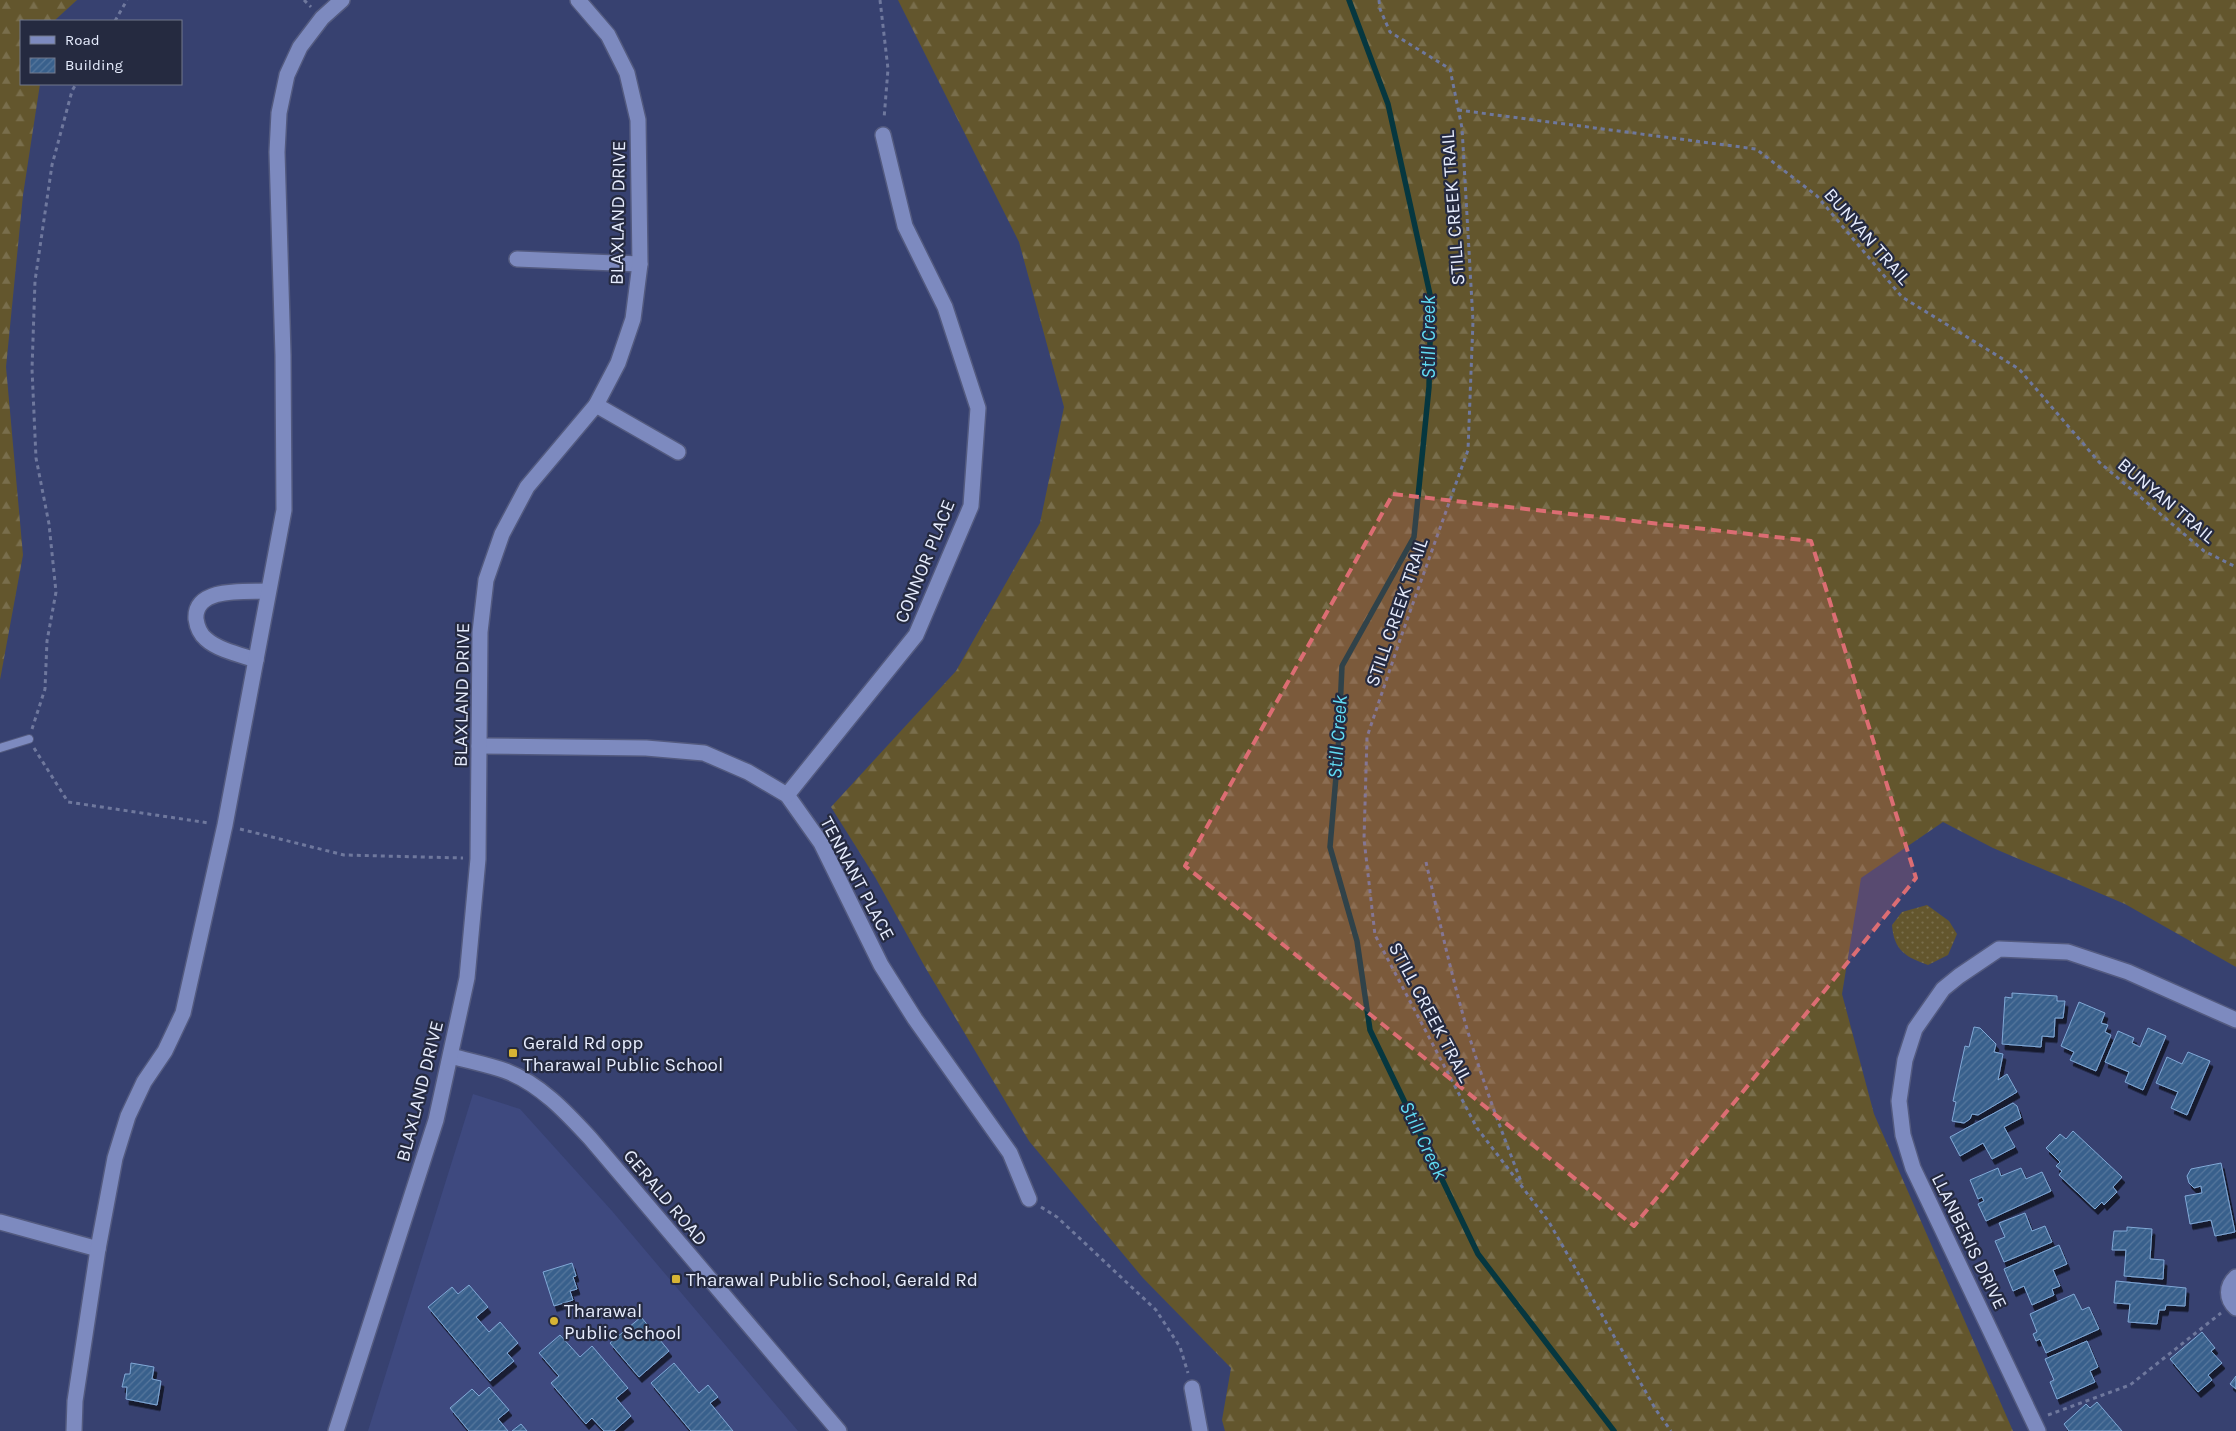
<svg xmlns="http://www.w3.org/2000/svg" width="2236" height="1431" font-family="Karla,sans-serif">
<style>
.built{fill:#3e497f}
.grass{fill:url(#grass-dots)}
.forest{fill:url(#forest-firs)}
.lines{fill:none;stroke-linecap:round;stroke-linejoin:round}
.stream{stroke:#06373f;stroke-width:5.5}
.building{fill:url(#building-hatch);stroke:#81a9d7;filter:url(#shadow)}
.service-casing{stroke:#535a7f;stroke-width:10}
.minor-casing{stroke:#535a7f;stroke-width:18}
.path{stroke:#6f789d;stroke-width:3;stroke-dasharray:4 4;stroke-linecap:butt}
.service{stroke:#7d8abf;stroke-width:8}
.minor{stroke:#7d8abf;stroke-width:15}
.marked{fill:#dc6d73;fill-opacity:0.2;stroke:#dc6d73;stroke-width:4;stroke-dasharray:10 6;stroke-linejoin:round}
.poi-dot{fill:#d7b434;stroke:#252a40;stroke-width:2}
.labels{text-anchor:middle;stroke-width:4.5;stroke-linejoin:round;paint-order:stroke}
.street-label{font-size:19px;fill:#e6ecfd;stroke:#252a40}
.poi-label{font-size:19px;fill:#e6ecfd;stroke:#252a40;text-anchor:start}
.water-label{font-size:20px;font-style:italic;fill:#60dcf4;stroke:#252a40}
</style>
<defs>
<pattern id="grass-dots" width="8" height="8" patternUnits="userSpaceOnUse" patternTransform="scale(1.25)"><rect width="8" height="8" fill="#63562d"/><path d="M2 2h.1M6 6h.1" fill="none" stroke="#796e4c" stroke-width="1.8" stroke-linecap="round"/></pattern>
<pattern id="forest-firs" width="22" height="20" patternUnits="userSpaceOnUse" patternTransform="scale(1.25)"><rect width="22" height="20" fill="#63562d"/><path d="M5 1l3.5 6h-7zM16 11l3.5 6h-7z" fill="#796e4c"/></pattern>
<pattern id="building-hatch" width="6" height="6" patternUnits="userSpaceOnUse" patternTransform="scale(1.25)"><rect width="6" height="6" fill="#39608c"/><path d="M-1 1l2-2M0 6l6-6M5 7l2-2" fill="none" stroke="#56779d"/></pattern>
<filter id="shadow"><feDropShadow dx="3" dy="5.5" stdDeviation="0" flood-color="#0009"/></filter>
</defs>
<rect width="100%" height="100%" fill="#374170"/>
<path class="built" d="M 473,1094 L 520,1109 L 612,1211 L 798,1431 L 368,1431 Z"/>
<path class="grass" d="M 1927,905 L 1949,921 L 1957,934 L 1948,955 L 1928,965 C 1906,957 1894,951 1892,925 L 1902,912 Z"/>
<g class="forest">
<path d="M 0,0 L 77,0 L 54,21 L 21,21 L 21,84 L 40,84 L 23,195 L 6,367 L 23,555 L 0,680 Z"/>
<path d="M 898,0 L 2236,0 L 2236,967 L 2125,904 L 1993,848 L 1943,822 L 1861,878 L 1842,994 L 1874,1114 L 2013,1431 L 1225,1431 L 1222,1420 L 1231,1368 L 1143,1278 L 1029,1141 L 925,967 L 875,877 L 831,807 L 956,671 L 1040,523 L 1064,407 L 1019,242 Z"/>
</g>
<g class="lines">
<path class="stream" d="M 1349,0 L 1388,104 L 1431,299 L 1429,387 L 1414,537 L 1342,666 L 1338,753 L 1330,847 L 1357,941 L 1370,1030 L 1478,1254 L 1614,1431"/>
</g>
<g class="building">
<path d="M 2012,993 L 2057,996 L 2057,1001 L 2065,1001 L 2063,1018 L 2055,1018 L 2054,1037 L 2042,1036 L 2041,1047 L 2002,1044 L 2005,997 L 2012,998 Z"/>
<path d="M 2079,1002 L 2105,1013 L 2101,1023 L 2108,1025 L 2105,1032 L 2111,1035 L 2096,1071 L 2070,1060 L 2074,1052 L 2061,1046 Z"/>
<path d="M 1974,1027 L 1980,1028 L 1996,1044 L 1994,1052 L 2003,1054 L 1998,1080 L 2007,1074 L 2017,1092 L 1978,1115 L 1972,1114 L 1970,1119 L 1964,1123 L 1952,1121 L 1956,1102 L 1953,1101 L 1965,1046 L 1969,1047 Z"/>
<path d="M 2148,1028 L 2166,1036 L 2143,1090 L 2125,1082 L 2129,1072 L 2105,1062 L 2118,1031 L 2134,1038 L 2132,1043 L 2140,1047 Z"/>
<path d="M 2188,1052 L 2210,1061 L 2187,1115 L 2171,1108 L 2178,1092 L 2156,1083 L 2167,1057 L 2182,1064 Z"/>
<path d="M 2013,1103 L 2017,1106 L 2021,1118 L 2004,1127 L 2015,1147 L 1992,1159 L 1983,1143 L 1960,1156 L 1950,1137 Z"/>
<path d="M 2073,1131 L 2122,1177 L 2113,1187 L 2117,1192 L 2104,1205 L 2102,1202 L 2095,1209 L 2059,1175 L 2062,1171 L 2056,1166 L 2060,1162 L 2046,1148 L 2060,1134 L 2066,1139 Z"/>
<path d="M 2221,1163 L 2235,1232 L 2215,1236 L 2211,1220 L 2190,1224 L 2185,1196 L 2202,1193 L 2201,1186 L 2194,1188 L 2189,1183 L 2187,1176 L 2191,1169 Z"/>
<path d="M 1998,1168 L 2001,1176 L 2021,1168 L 2026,1179 L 2042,1172 L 2051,1191 L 1986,1221 L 1978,1204 L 1984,1201 L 1982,1197 L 1978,1199 L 1970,1180 Z"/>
<path d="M 2025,1213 L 2032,1231 L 2045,1226 L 2052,1242 L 2004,1262 L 1995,1241 L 2005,1237 L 1999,1223 Z"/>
<path d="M 2127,1227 L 2152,1229 L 2150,1259 L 2164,1260 L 2163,1279 L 2124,1276 L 2126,1250 L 2112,1250 L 2114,1231 L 2127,1231 Z"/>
<path d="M 2059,1245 L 2067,1264 L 2053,1270 L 2060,1286 L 2052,1289 L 2054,1295 L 2032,1305 L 2024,1286 L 2013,1291 L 2004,1269 Z"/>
<path d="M 572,1263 L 576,1276 L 573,1277 L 577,1289 L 570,1291 L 573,1300 L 554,1306 L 543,1272 Z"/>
<path d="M 2116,1281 L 2186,1288 L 2185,1306 L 2166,1305 L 2165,1310 L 2159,1310 L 2157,1324 L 2128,1322 L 2130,1304 L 2114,1303 Z"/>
<path d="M 469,1285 L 488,1307 L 476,1317 L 489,1332 L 500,1322 L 518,1343 L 507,1353 L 514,1361 L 490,1381 L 428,1307 L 452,1287 L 458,1294 Z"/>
<path d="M 2074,1294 L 2082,1310 L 2089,1307 L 2099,1329 L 2046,1353 L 2040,1339 L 2036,1341 L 2033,1334 L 2037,1332 L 2030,1314 Z"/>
<path d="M 641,1317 L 669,1351 L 639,1377 L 610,1343 Z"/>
<path d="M 2202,1332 L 2215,1348 L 2211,1351 L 2222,1363 L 2208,1375 L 2212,1380 L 2198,1392 L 2170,1359 Z"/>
<path d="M 560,1335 L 580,1357 L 592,1346 L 628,1388 L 616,1398 L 631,1416 L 614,1431 L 604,1431 L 592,1418 L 586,1424 L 551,1383 L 559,1376 L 539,1353 Z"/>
<path d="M 2087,1341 L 2098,1367 L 2090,1371 L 2095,1382 L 2057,1399 L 2050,1382 L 2054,1380 L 2045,1359 Z"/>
<path d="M 131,1363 L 154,1367 L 152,1379 L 161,1381 L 157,1405 L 126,1399 L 127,1387 L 122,1387 L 125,1374 L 130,1374 Z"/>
<path d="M 674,1363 L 699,1393 L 708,1385 L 718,1397 L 710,1403 L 733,1431 L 691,1431 L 651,1383 Z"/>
<path d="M 2236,1376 L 2236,1389 L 2230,1384 Z"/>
<path d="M 489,1387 L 509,1410 L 498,1419 L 508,1431 L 469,1431 L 450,1408 L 472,1389 L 479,1396 Z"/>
<path d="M 2097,1402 L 2122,1431 L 2069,1431 L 2064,1424 L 2086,1404 L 2090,1408 Z"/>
<path d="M 521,1424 L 527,1431 L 512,1431 Z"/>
</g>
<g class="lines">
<defs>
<path id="service" d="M 0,748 L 29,739"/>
<g id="minor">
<path d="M 517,259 L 640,264"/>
<path d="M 596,405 L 678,452"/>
<path d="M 256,660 C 241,655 218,650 206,639 C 200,634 197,626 196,619 C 194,586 247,592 268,591"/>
<path d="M 479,746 L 646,748 L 704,753 L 748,772 L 787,795 L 821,843 L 881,965 L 915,1019 L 1010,1153 L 1029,1199"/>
<path d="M 787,795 L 916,635 L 971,506 L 978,408 L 945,307 L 905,226 L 883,135"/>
<path d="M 451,1056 C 469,1061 489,1065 506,1071 C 540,1084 566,1112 590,1138 L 839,1431"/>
<path d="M 0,1222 L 98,1249"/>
<path d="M 2236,1277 C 2226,1286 2226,1299 2236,1308"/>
<path d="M 1192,1388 L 1200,1431"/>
<path d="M 74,1431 L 75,1401 L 98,1249 L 115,1158 L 128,1116 L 144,1082 L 165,1051 L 183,1013 L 225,825 L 284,510 L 283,355 L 277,152 L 279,113 L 287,75 L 300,47 L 322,18 L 342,0"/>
<path d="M 336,1431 L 436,1120 L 467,978 L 478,859 L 480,632 L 486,580 L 502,534 L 527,487 L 596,405 L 618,363 L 633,319 L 640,264 L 638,120 L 627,73 L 608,35 L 578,0"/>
<path d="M 2038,1431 L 1913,1168 L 1903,1135 L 1899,1101 L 1905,1060 L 1915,1029 L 1943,989 L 1959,976 L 1999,949 L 2068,952 L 2128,972 L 2236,1020"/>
</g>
</defs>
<use href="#service" class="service-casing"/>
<use href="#minor" class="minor-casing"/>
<g class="path">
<path d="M 304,0 L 311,7"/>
<path d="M 880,0 L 888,69 L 884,119"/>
<path d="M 1379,0 L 1380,9 L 1390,32 L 1450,69 L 1462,128 L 1473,321 L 1468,450 L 1402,634 L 1367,737 L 1364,839 L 1375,935 L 1477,1128 L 1549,1222 L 1656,1410 L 1671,1431"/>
<path d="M 115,21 L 127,0"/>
<path d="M 1458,110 L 1756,149 L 1817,196 L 1902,297 L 2019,369 L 2099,462 L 2204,551 L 2236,567"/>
<path d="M 32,729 L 45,689 L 47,641 L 56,592 L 49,524 L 36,458 L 32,369 L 35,281 L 52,165 L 72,91 L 76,84"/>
<path d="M 34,748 L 68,802 L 209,823"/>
<path d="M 240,829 L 344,855 L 463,858"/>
<path d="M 1426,862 C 1438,915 1450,969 1465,1022 C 1481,1077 1501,1130 1522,1184"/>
<path d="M 1041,1207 L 1057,1217 L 1156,1310 L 1180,1347 L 1188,1373"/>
<path d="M 2048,1415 L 2130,1385 L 2221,1313"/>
</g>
<use href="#service" class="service"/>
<use href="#minor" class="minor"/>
</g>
<path class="marked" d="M 1393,494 L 1811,541 L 1916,878 L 1634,1226 L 1185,866 Z"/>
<g class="poi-dot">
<rect x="508" y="1048" width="10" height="10" rx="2.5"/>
<rect x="671" y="1274" width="10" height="10" rx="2.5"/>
<circle cx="554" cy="1321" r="5"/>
</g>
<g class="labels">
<g class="street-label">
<text transform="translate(1452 208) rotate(-94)" y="7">STILL CREEK TRAIL</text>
<text transform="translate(617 213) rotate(-89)" y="7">BLAXLAND DRIVE</text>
<text transform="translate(1868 236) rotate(49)" y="7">BUNYAN TRAIL</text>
<text transform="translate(2167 500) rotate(40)" y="7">BUNYAN TRAIL</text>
<text transform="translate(924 561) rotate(-68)" y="7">CONNOR PLACE</text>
<text transform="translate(1396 612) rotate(-71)" y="7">STILL CREEK TRAIL</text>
<text transform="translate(461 695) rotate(-89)" y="7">BLAXLAND DRIVE</text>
<text transform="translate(858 878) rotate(62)" y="7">TENNANT PLACE</text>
<text transform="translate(1431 1012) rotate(62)" y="7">STILL CREEK TRAIL</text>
<text transform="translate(419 1091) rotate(-76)" y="7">BLAXLAND DRIVE</text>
<text transform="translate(666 1197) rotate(50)" y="7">GERALD ROAD</text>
<text transform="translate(1970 1241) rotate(64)" y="7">LLANBERIS DRIVE</text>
</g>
<g class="poi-label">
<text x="523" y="1049">Gerald Rd opp<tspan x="523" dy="22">Tharawal Public School</tspan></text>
<text x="686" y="1286">Tharawal Public School, Gerald Rd</text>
<text x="564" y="1317">Tharawal<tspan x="564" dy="22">Public School</tspan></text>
</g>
<g class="water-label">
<text transform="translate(1428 337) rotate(-90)" y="7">Still Creek</text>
<text transform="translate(1337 737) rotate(-86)" y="7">Still Creek</text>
<text transform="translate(1424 1140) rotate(64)" y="7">Still Creek</text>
</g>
</g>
<rect x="20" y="20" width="162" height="65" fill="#252a40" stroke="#72788c"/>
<rect x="30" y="36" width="25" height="8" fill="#7d8abf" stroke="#72788c"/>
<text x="65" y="45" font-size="15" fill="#e6ecfd">Road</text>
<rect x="30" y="58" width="25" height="15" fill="url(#building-hatch)" stroke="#72788c"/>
<text x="65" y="70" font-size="15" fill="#e6ecfd">Building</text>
</svg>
